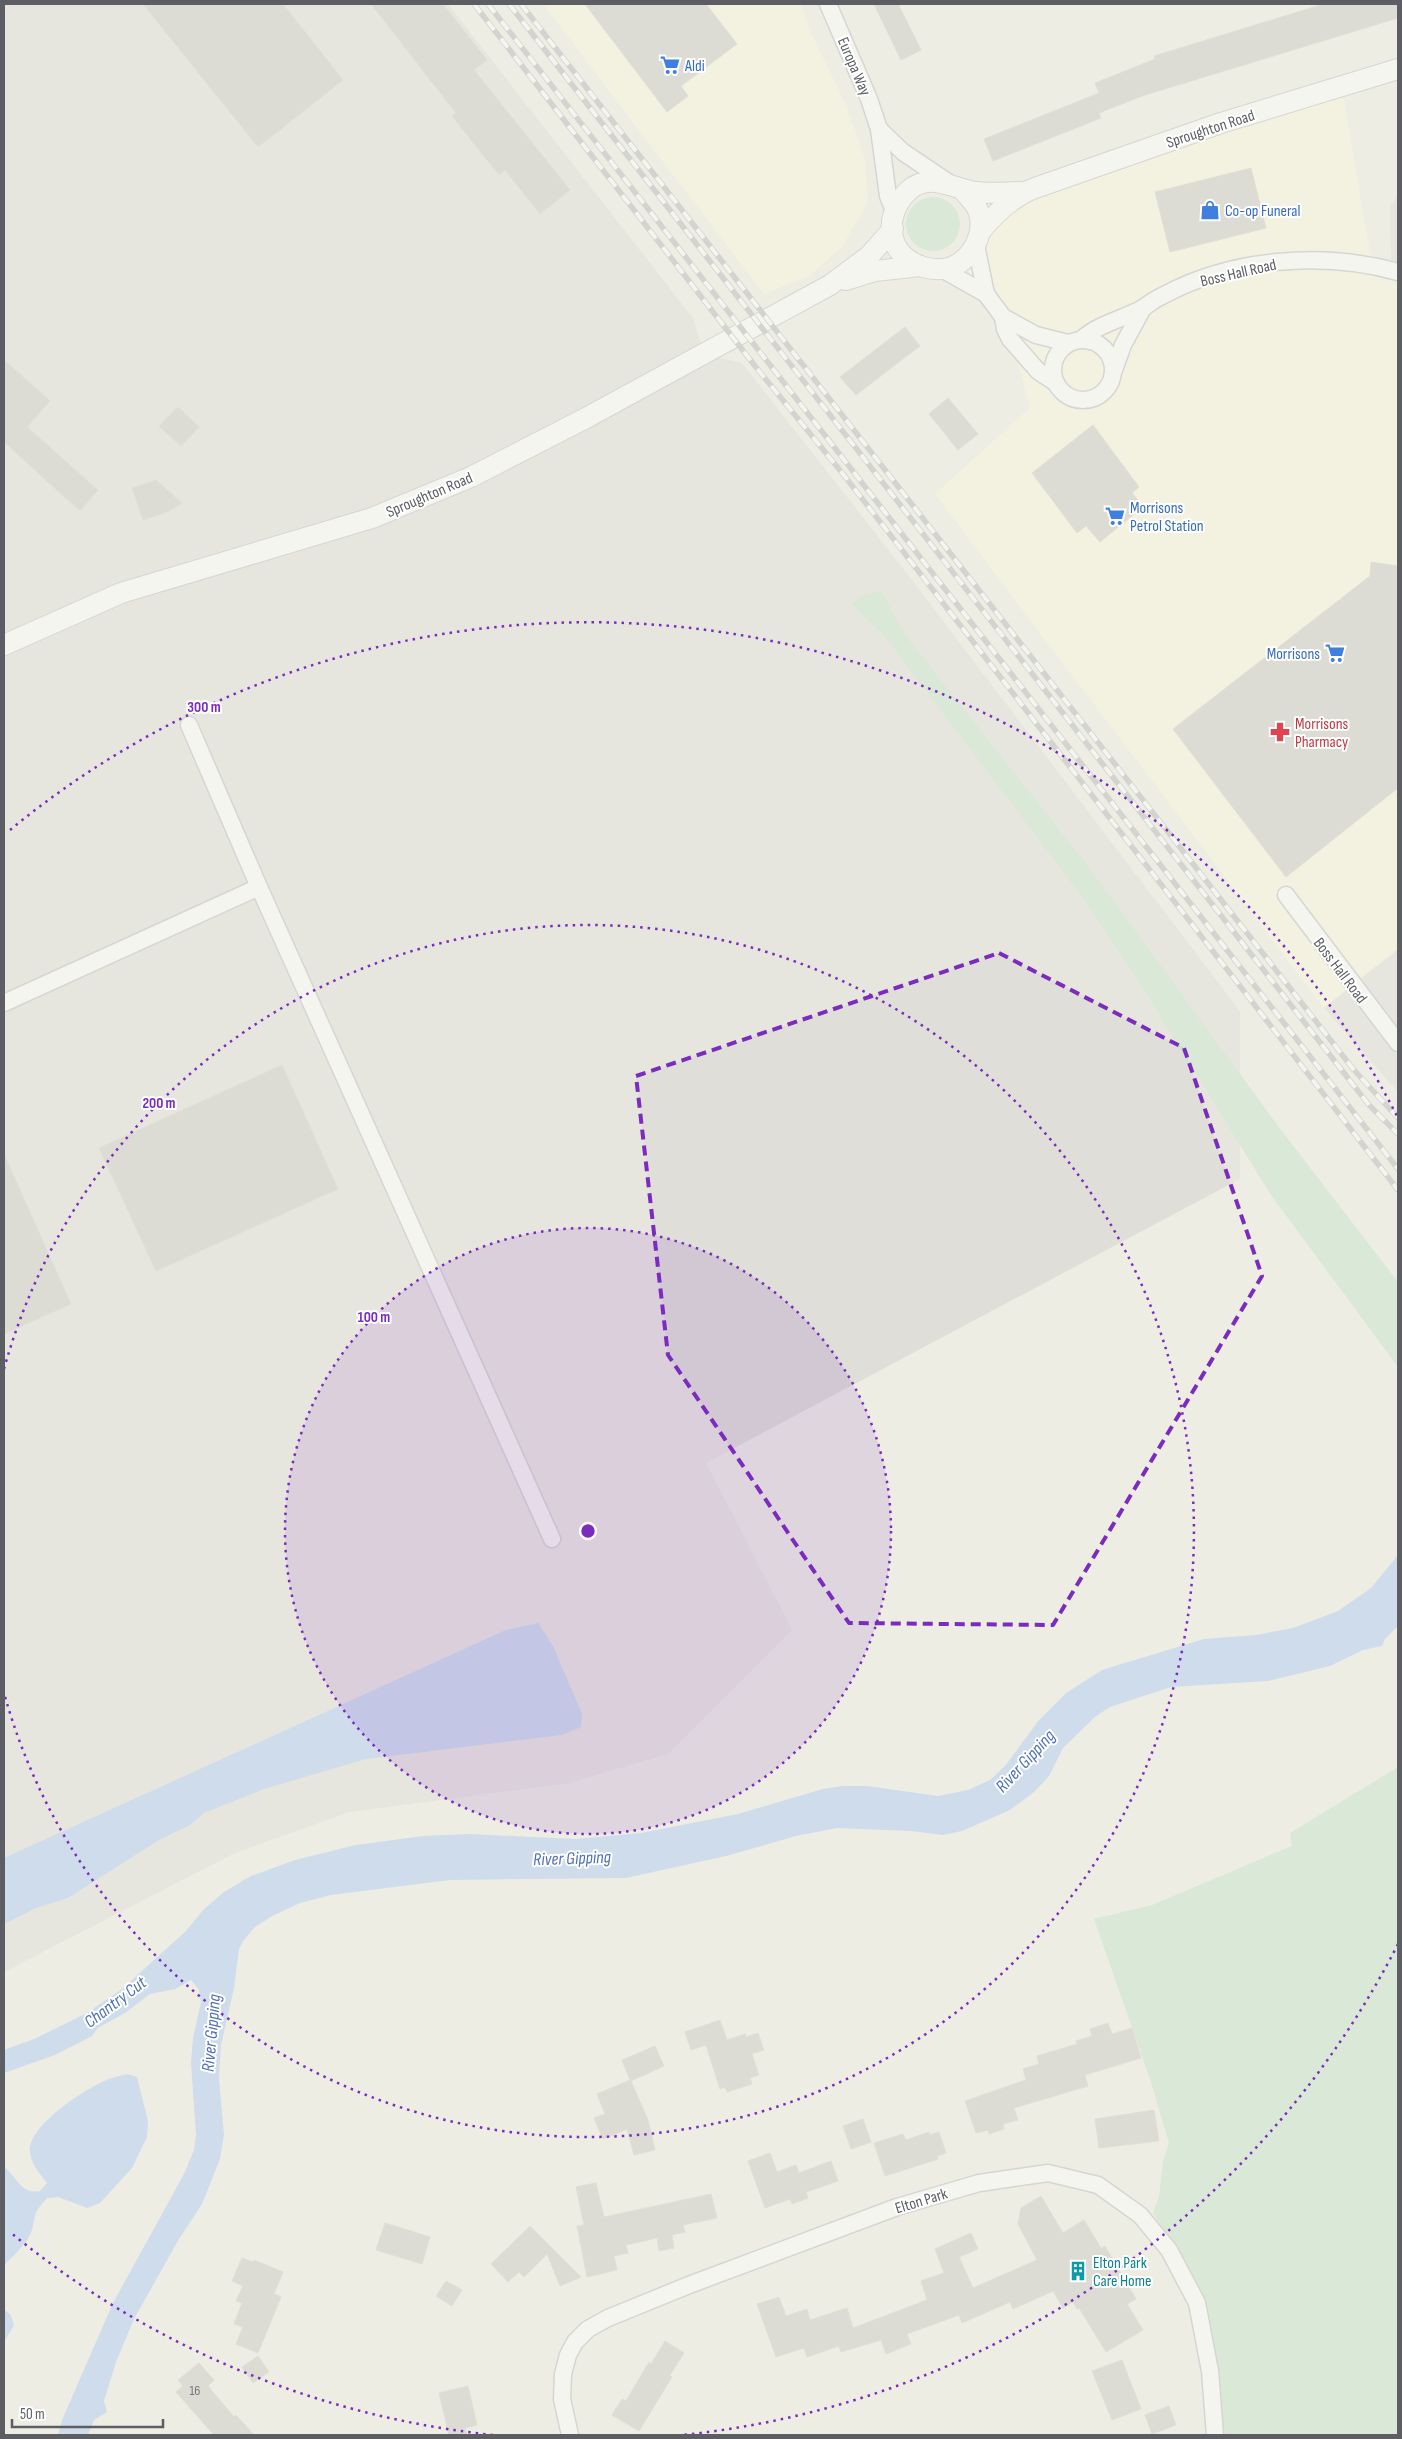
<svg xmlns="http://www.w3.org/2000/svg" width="1402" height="2439" font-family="'Sofia Sans Condensed',sans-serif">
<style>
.commercial{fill:#faf9dc}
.industrial{fill:#dfded8}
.green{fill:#c3e2c9}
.water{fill:#abc8f6}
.building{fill:#c9c7c1;stroke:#d1cfc3}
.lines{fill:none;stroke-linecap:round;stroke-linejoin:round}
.minor-casing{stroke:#b9babf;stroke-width:19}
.tertiary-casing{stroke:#b9babf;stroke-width:22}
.minor{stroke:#fff;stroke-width:16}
.tertiary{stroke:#fff;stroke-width:20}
.rail-casing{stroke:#b4b5b5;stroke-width:5.5}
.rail{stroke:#fff;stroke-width:4;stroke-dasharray:11;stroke-linecap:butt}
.marked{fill:none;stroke:#7b2cbf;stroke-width:4;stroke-dasharray:10 6;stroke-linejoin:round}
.ring{fill:none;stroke:#7b2cbf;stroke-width:2.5;stroke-dasharray:2.5 5}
.labels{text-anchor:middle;stroke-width:4;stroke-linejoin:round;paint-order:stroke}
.number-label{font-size:14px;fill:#77787a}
.shop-label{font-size:16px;fill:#366cbe;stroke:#fff;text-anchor:start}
.street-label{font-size:16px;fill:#5c5e63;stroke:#fff}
.health-label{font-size:16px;fill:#be3a42;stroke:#fff;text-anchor:start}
.culture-label{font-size:16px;fill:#0d838f;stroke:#fff;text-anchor:start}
.water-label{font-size:18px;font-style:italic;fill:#5070b7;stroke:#fff}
.centre{fill:#7b2cbf;stroke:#fff;stroke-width:2.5}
.ring-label{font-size:15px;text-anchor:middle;font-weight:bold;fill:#7b2cbf;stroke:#fff;stroke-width:4;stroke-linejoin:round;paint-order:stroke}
</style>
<rect width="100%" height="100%" fill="#edede4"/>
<g class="commercial">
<path d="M 543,4 L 801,4 L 808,26 L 848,110 L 865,160 L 868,202 L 842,247 L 809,276 L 764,294 Z"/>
<path d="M 1342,88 L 1370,254 L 1398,272 L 1398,949 L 1324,1008 L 935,494 L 1030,408 L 1016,356 L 961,262 L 977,208 Z"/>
</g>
<g class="industrial">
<path d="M 4,4 L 448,4 L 693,318 L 704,354 L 742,363 L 912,580 L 1240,1011 L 1240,1179 L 706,1463 L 792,1630 L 668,1754 L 568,1783 L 350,1812 L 235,1853 L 4,1972 Z"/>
<path d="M 1398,194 L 1398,272 L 1391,260 L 1390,206 Z"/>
<path d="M 1398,949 L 1398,1092 L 1324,1008 Z"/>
</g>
<g class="green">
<circle cx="933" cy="224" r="27"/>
<path d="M 882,591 L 895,618 L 910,641 L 1088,866 L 1278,1126 L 1398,1282 L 1398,1367 L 1271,1195 L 1131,969 L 1080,894 L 883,634 L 851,604 L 863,595 Z"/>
<path d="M 1398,1767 L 1398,2435 L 1213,2435 L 1204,2357 L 1181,2259 L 1153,2213 L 1159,2197 L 1163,2161 L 1169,2143 L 1150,2079 L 1094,1919 L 1152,1905 L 1292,1846 L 1290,1833 Z"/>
</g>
<g class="water">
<path d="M 1398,1555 L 1398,1626 L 1385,1639 L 1382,1646 L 1363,1650 L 1330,1666 L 1268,1681 L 1171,1687 L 1110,1707 L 1095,1717 L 1063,1748 L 1049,1776 L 1034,1792 L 1010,1810 L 962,1831 L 943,1835 L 911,1831 L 837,1828 L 796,1836 L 726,1856 L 626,1878 L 450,1880 L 331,1895 L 300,1903 L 272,1916 L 255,1927 L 243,1941 L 239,1949 L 234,1988 L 221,2045 L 219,2079 L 224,2135 L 220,2159 L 202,2204 L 179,2239 L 134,2319 L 116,2362 L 104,2401 L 107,2412 L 94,2420 L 88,2435 L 58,2435 L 62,2420 L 113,2303 L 184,2174 L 194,2150 L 196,2135 L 191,2062 L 193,2038 L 201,2002 L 199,1990 L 191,1980 L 175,1989 L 150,1994 L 125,2013 L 98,2028 L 92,2036 L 55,2055 L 4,2073 L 4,2050 L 34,2039 L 87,2013 L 122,1989 L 186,1931 L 203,1910 L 224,1892 L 251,1876 L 295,1860 L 356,1845 L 423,1836 L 470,1834 L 576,1839 L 641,1833 L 738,1814 L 823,1789 L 842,1786 L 867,1786 L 938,1796 L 968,1790 L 990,1780 L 1005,1766 L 1039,1720 L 1066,1693 L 1102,1670 L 1204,1639 L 1256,1635 L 1293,1628 L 1338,1611 L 1371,1588 Z"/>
<path d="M 538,1623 L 553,1646 L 582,1714 L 581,1727 L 561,1735 L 366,1759 L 264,1789 L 204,1813 L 190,1825 L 159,1840 L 68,1898 L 36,1908 L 4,1924 L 4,1858 L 506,1630 Z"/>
<path d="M 128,2074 L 137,2077 L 148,2121 L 147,2137 L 132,2168 L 100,2203 L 87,2208 L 58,2197 L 47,2198 C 32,2215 37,2212 32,2230 C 28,2243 13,2256 4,2265 L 4,2166 C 16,2177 22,2195 40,2191 L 47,2183 C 40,2174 31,2164 30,2152 C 27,2127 81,2092 102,2082 C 110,2078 119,2076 128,2074 Z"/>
<path d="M 4,2310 L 10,2314 L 14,2325 L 4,2342 Z"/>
</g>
<g class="building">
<path d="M 143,4 L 283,4 L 343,80 L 258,147 Z"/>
<path d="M 371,4 L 443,4 L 487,60 L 474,70 L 570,190 L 540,214 L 505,170 L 499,175 L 452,116 L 456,113 Z"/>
<path d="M 585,4 L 706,4 L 737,44 L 681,86 L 688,96 L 667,112 Z"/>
<path d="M 874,4 L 898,4 L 921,50 L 901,60 Z"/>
<path d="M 1324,4 L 1398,4 L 1398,18 L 1142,96 L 1099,113 L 1101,118 L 993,161 L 984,139 L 1099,93 L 1095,83 L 1155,59 L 1154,56 Z"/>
<path d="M 1251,168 L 1266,228 L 1170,252 L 1155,192 Z"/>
<path d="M 905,327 L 920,346 L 856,395 L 840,377 Z"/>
<path d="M 4,360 L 50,401 L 27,427 L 98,490 L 80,511 L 4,442 Z"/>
<path d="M 948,398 L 978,434 L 958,450 L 929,414 Z"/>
<path d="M 178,407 L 199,427 L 181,446 L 159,426 Z"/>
<path d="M 1093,425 L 1139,487 L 1132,493 L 1143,507 L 1100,542 L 1086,526 L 1077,533 L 1032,473 Z"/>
<path d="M 156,480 L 182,503 L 167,512 L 143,520 L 132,488 Z"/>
<path d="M 1371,562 L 1398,566 L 1398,788 L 1286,877 L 1173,729 L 1370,576 Z"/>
<path d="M 282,1065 L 338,1189 L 156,1271 L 99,1148 Z"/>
<path d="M 4,1154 L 71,1304 L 4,1334 Z"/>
<path d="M 720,2020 L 727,2040 L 745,2034 L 746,2037 L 758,2033 L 764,2050 L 752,2054 L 759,2075 L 750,2078 L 752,2084 L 727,2092 L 725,2087 L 720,2089 L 706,2045 L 691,2050 L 685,2032 Z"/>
<path d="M 1108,2023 L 1112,2034 L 1132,2028 L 1141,2058 L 1085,2075 L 1088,2086 L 1014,2108 L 1018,2120 L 1003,2124 L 1004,2129 L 989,2134 L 988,2130 L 976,2133 L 965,2101 L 1026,2080 L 1023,2069 L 1039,2064 L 1037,2056 L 1077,2044 L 1076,2041 L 1092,2036 L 1090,2029 Z"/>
<path d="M 655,2046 L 664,2066 L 631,2081 L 648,2120 L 655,2150 L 634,2155 L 627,2129 L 603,2139 L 594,2118 L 605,2114 L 597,2094 L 630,2080 L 622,2060 Z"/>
<path d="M 1154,2110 L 1159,2141 L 1099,2148 L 1095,2119 Z"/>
<path d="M 863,2119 L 871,2142 L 851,2149 L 843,2126 Z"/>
<path d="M 929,2132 L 929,2135 L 939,2132 L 946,2153 L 937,2156 L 938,2159 L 885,2176 L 874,2143 L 903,2134 L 906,2140 Z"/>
<path d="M 770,2153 L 777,2172 L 796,2165 L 799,2173 L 831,2161 L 838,2181 L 806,2192 L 808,2198 L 792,2204 L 790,2199 L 765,2208 L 748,2161 Z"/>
<path d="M 596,2183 L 604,2217 L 711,2194 L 717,2218 L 683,2225 L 685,2232 L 672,2235 L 674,2248 L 659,2251 L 657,2238 L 626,2245 L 628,2253 L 614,2256 L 617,2270 L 587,2277 L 577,2226 L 584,2225 L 576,2187 Z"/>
<path d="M 1041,2196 L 1063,2233 L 1084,2220 L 1101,2248 L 1105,2246 L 1136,2299 L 1127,2304 L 1143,2330 L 1106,2352 L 1079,2308 L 1077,2309 L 1073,2302 L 1063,2308 L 1053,2291 L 1013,2309 L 1010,2302 L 962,2323 L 959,2315 L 907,2334 L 911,2344 L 886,2354 L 881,2340 L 841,2352 L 839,2346 L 807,2357 L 804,2348 L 776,2357 L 757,2304 L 779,2297 L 786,2316 L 807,2309 L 810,2320 L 847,2308 L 853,2328 L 927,2300 L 921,2281 L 944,2273 L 935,2249 L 971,2233 L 978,2249 L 959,2257 L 973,2288 L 1037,2260 L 1018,2224 L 1021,2208 Z"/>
<path d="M 385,2223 L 430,2237 L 422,2264 L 376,2250 Z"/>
<path d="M 530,2226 L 581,2277 L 560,2286 L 547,2254 L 524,2277 L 519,2272 L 508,2282 L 491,2264 Z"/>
<path d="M 242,2258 L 253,2262 L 254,2260 L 283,2272 L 274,2294 L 281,2297 L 258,2353 L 236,2344 L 243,2327 L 234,2324 L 242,2303 L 236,2301 L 243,2286 L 232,2281 Z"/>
<path d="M 446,2281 L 462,2290 L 452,2306 L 436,2296 Z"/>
<path d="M 665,2341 L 684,2353 L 670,2375 L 672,2377 L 639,2431 L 612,2415 L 622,2399 L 626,2401 L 649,2362 L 651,2364 Z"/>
<path d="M 258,2356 L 269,2372 L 253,2383 L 242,2367 Z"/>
<path d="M 1122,2360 L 1141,2409 L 1112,2420 L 1092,2371 Z"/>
<path d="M 199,2363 L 214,2380 L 208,2386 L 234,2417 L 236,2415 L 254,2435 L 214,2435 L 176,2392 L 183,2386 L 178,2380 Z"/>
<path d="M 468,2386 L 477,2425 L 465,2428 L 467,2435 L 449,2435 L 439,2393 Z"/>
<path d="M 1169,2406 L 1176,2425 L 1152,2434 L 1145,2415 Z"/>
</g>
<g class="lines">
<defs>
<g id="minor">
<path d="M 828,4 L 869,99 L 879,129"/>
<path d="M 894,210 L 888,196 L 879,129 L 903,152 L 949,183"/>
<path d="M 976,245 L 986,294"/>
<path d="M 940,268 L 986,294 L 1003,317 L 1005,329 L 1010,339 L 1038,371 L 1056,383"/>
<path d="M 1003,317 L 1036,335 L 1068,343"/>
<path d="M 1082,339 C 1098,324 1123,319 1143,308 C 1149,304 1155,299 1162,296 C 1232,258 1322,251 1398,272"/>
<circle cx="1083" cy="370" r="30"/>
<path d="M 1114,370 L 1123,345 L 1143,308"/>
<path d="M 189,725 L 259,887 L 552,1539"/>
<path d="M 1286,895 L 1398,1043"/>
<path d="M 4,1003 L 259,887"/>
<path d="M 570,2435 L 562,2399 L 563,2374 L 568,2355 L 575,2342 L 588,2329 L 608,2318 L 689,2285 L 897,2207 L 979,2183 L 1048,2173 L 1098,2185 L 1140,2215 L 1169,2250 L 1197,2303 L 1210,2371 L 1215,2435"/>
</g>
<g id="tertiary">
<path d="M 963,190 C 967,196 974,202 977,208 C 986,226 977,250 961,262 C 940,277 906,267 895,244 C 886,224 896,199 913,187 C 935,174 954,189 975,192 C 991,194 1008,192 1024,192"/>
<path d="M 980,232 C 995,213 1012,197 1035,188 L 1221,123 L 1398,69"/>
<path d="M 846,280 L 875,271 L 920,266"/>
<path d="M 4,645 L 121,593 L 372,518 L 471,477 L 586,418 L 830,285 L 869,256 L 893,229"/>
</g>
</defs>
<use href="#minor" class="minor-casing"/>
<use href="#tertiary" class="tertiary-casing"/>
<use href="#minor" class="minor"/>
<use href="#tertiary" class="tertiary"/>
<defs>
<g id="rail">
<path d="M 474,4 L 755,366 L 843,474 L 1398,1190"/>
<path d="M 488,4 L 1398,1169"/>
<path d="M 509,4 L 1369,1105 L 1398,1134"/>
<path d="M 521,4 L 1354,1070 L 1398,1118"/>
</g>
</defs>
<use href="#rail" class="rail-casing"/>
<use href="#rail" class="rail"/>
</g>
<path d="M0 0H1402V2439H0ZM 999,953 L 1184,1048 L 1262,1276 L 1053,1625 L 849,1623 L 668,1355 L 636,1076 Z" fill="#edede4" fill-opacity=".55" fill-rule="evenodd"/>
<path class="marked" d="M 999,953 L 1184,1048 L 1262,1276 L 1053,1625 L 849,1623 L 668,1355 L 636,1076 Z"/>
<circle cx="588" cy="1531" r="303" fill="#7b2cbf" fill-opacity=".12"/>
<g class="ring">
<circle cx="588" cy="1531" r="303"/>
<path d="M4 1369A606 606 0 1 1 4 1693"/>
<path d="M1398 1944A909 909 0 0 1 683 2435M493 2435A909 909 0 0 1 10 2232M10 830A909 909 0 0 1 1398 1118"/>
</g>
<defs>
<symbol id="supermarket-bare" viewBox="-9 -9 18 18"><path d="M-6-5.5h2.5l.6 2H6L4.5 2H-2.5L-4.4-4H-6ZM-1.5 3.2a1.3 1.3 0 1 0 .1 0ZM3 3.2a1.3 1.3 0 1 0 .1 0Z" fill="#3f7fe0" stroke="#fff" stroke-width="2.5" paint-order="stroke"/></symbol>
<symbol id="shop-bare" viewBox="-9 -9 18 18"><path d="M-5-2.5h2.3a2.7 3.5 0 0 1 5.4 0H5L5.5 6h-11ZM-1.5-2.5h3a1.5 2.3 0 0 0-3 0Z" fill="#3f7fe0" stroke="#fff" stroke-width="2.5" paint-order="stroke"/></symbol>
<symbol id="pharmacy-bare" viewBox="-9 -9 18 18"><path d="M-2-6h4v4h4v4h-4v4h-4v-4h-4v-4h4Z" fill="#e0444e" stroke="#fff" stroke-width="2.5" paint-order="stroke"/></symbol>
<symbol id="building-bare" viewBox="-9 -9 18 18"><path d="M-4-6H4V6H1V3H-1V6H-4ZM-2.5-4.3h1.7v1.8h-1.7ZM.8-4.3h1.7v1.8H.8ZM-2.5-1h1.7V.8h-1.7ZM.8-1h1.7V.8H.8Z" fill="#0f9aa8" stroke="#fff" stroke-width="2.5" paint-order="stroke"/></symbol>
</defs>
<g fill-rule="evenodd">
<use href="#supermarket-bare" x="656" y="51" width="28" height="28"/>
<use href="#shop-bare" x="1196" y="196" width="28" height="28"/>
<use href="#supermarket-bare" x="1101" y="502" width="28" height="28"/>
<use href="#supermarket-bare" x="1321" y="639" width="28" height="28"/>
<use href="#pharmacy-bare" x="1266" y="718" width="28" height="28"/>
<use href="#building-bare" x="1064" y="2257" width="28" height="28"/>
</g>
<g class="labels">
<g class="number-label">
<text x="195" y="2395">16</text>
</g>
<g class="shop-label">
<text x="685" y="71">Aldi</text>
<text x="1225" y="216">Co-op Funeral</text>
<text x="1130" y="513">Morrisons<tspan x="1130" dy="18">Petrol Station</tspan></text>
<text x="1320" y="659" text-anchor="end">Morrisons</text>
</g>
<g class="street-label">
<text transform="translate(855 66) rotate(67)" y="6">Europa Way</text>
<text transform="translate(1210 128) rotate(-18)" y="6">Sproughton Road</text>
<text transform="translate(1238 272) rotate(-13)" y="6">Boss Hall Road</text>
<text transform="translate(429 494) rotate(-23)" y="6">Sproughton Road</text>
<text transform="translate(1341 970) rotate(53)" y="6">Boss Hall Road</text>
<text transform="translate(921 2200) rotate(-17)" y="6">Elton Park</text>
</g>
<g class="health-label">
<text x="1295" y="729">Morrisons<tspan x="1295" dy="18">Pharmacy</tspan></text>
</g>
<g class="culture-label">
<text x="1093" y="2268">Elton Park<tspan x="1093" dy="18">Care Home</tspan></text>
</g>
<g class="water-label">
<text transform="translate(1025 1761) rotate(-47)" y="6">River Gipping</text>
<text transform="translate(572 1858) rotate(-2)" y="6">River Gipping</text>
<text transform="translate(115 2002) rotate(-37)" y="6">Chantry Cut</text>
<text transform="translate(211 2033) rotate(-85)" y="6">River Gipping</text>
</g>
</g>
<circle cx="588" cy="1531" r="8" class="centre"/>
<g class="ring-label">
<text x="204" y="712">300 m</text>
<text x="159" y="1108">200 m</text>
<text x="374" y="1322">100 m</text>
</g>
<rect width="1402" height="2439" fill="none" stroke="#5c5e63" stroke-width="10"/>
<path d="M12 2419v8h151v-8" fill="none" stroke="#5c5e63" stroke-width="2.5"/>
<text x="20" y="2419" font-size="15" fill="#5c5e63" stroke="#ffffff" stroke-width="4" paint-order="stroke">50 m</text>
</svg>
